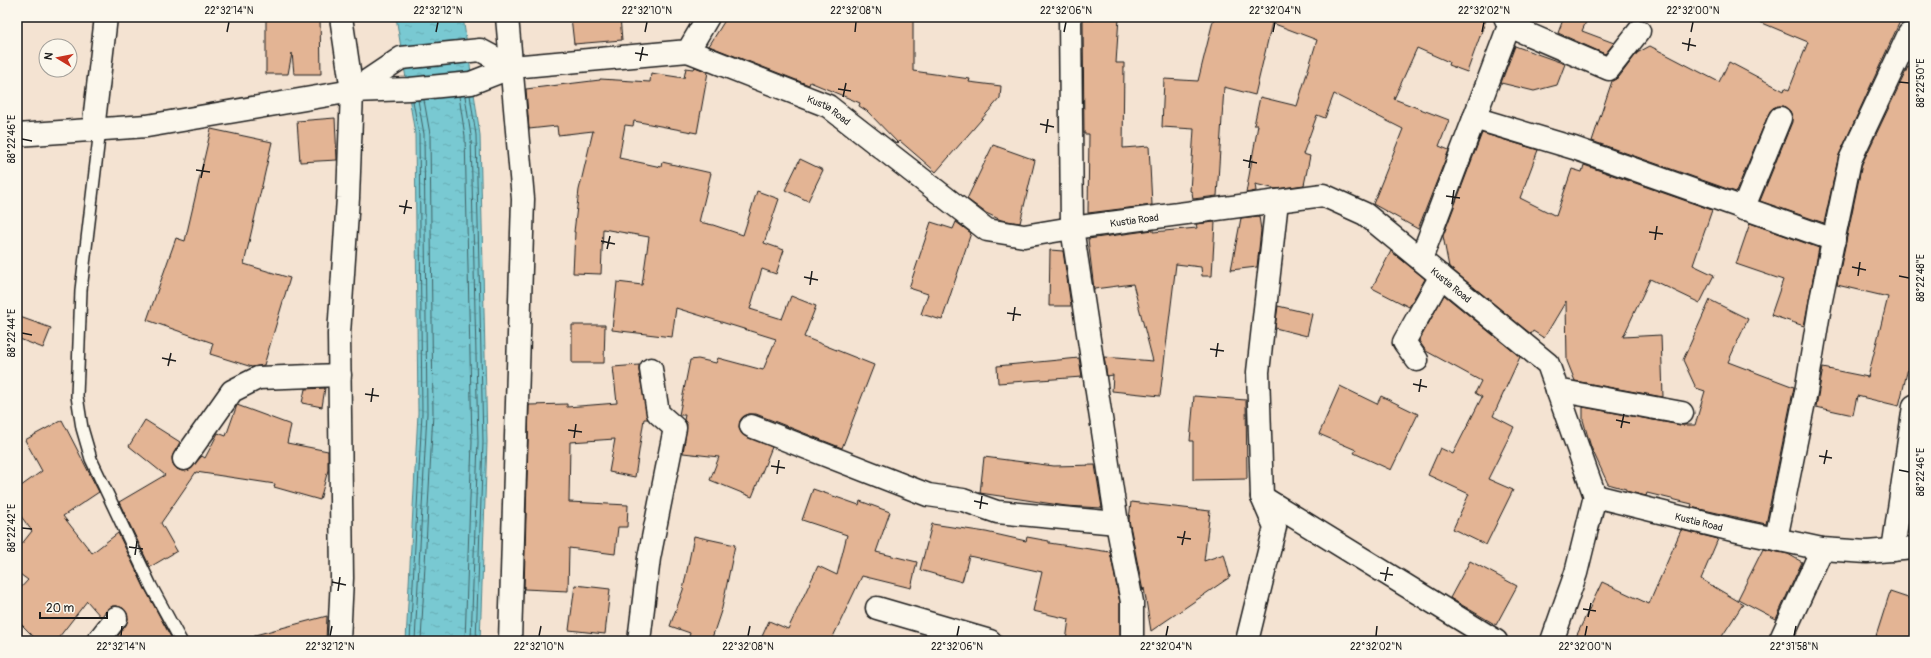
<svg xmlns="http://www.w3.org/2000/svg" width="1931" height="658" font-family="Pangolin,sans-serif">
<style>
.water{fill:url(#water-ripples);stroke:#548489}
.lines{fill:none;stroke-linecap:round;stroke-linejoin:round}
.shore{stroke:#416165;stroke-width:1}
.building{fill:#e3b494;stroke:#1c1c1c}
.lane-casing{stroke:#1c1c1c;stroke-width:14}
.street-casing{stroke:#1c1c1c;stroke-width:25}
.secondary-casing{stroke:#1c1c1c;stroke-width:25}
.lane{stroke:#fbf7ec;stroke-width:11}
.street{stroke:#fbf7ec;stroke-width:22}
.secondary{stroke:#fbf7ec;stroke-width:22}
.ticks{fill:none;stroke:#1c1c1c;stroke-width:1.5}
.labels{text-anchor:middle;stroke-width:3;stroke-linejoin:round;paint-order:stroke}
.street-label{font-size:10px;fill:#1c1c1c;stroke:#fbf7ec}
.neatline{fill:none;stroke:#1c1c1c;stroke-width:1.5}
.ticks-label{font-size:10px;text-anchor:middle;fill:#1c1c1c}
</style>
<defs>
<pattern id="water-ripples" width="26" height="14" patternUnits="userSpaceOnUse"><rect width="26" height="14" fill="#79c9d2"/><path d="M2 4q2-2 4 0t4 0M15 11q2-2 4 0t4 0" fill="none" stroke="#68acb4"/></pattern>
</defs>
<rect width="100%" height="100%" fill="#f4e3d2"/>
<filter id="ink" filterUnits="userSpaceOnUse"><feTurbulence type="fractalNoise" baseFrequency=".025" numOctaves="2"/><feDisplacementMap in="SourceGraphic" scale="8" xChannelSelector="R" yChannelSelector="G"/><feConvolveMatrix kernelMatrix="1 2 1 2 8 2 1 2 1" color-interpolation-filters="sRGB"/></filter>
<g filter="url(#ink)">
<path class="water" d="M 396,17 L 463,17 L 480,135 L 487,442 L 480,641 L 406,641 L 418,413 L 415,134 Z"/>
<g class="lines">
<g class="shore">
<path d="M 470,95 L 476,135 L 483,442 L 476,641"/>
<path d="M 459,96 L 465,136 L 472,442 L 465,641"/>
<path d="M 465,96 L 471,136 L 478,442 L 471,641"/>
<path d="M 410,641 L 422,413 L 419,134 L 413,101"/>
<path d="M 415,641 L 427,413 L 424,134 L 418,100"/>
<path d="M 421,641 L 433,413 L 430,134 L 424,100"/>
</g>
</g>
<g class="building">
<path d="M 266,17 L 320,17 L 321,74 L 294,74 L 292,53 L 288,74 L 266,74 Z"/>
<path d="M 571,17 L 620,17 L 622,40 L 574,44 Z"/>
<path d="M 727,17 L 913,17 L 913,71 L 970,79 L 969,82 L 1001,86 L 1000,98 L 936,172 L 900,141 L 898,143 L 867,111 L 859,106 L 860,103 L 810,82 L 809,85 L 709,46 Z"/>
<path d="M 1094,17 L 1119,17 L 1116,63 L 1124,63 L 1123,148 L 1149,146 L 1152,205 L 1088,213 L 1089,134 L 1084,134 L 1083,19 L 1094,20 Z"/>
<path d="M 1214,17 L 1487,17 L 1467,72 L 1448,65 L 1449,62 L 1417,48 L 1394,99 L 1449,120 L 1439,146 L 1449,150 L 1418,229 L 1373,204 L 1403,129 L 1334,94 L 1325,118 L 1317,115 L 1303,154 L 1310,156 L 1304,185 L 1276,189 L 1255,184 L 1256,191 L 1246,193 L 1258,125 L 1254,125 L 1260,97 L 1297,106 L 1317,40 L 1272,23 L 1255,95 L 1224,87 L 1217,196 L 1193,199 L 1192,192 L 1190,191 L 1194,129 L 1162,127 L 1164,79 L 1198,81 Z"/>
<path d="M 1564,17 L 1588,17 L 1582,31 L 1614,43 L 1605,54 L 1558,33 Z"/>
<path d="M 1748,17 L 1902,17 L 1839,155 L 1824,223 L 1760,201 L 1792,122 L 1792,116 L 1790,111 L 1784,106 L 1778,106 L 1773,108 L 1769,113 L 1736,192 L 1592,141 L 1612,81 L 1619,77 L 1637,53 L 1650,46 L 1719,82 L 1729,62 L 1784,91 L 1785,88 L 1789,90 L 1808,42 Z"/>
<path d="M 1515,46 L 1565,64 L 1557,85 L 1534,91 L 1501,83 Z"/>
<path d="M 695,67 L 708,72 L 697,133 L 634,121 L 633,126 L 625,125 L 619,158 L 661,167 L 662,162 L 711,173 L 699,222 L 713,225 L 743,235 L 757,191 L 779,199 L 764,243 L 784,250 L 776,274 L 762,269 L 750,309 L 782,319 L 791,296 L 816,306 L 804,337 L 874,365 L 842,448 L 756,414 L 749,414 L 743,417 L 740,421 L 739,428 L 742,434 L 772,447 L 752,497 L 710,480 L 719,457 L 683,453 L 687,424 L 684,420 L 685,415 L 679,415 L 690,360 L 698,359 L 716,363 L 718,358 L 763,370 L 776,339 L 676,308 L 672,337 L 612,330 L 617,282 L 642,285 L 649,237 L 603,229 L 601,274 L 573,273 L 575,232 L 574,232 L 579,190 L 593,131 L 558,135 L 557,126 L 529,129 L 526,89 L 600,80 L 600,79 L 650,82 L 651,73 L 684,78 L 686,68 L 694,69 Z"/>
<path d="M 1908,67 L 1914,69 L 1914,343 L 1899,406 L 1857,396 L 1853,415 L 1816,407 L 1823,368 L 1868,377 L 1888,297 L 1837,285 L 1862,164 Z"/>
<path d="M 335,118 L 337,160 L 300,162 L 297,121 Z"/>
<path d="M 211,129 L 272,142 L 244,264 L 290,278 L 264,365 L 252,367 L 210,354 L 213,343 L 147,320 L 176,238 L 185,241 Z"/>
<path d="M 1482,133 L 1538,150 L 1520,198 L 1556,216 L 1572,169 L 1582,172 L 1584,165 L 1712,210 L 1693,265 L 1714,275 L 1700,303 L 1650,279 L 1623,337 L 1661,335 L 1663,397 L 1575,381 L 1567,361 L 1566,301 L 1544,338 L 1533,331 L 1531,334 L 1449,267 L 1443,236 Z"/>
<path d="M 993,145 L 1035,160 L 1020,223 L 1001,220 L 986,213 L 967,199 Z"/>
<path d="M 800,159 L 823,170 L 808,201 L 785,190 Z"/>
<path d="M 1259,216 L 1261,230 L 1257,267 L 1231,270 L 1241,218 Z"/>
<path d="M 931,222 L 953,229 L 956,222 L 971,233 L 942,320 L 921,314 L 928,294 L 909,288 Z"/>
<path d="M 1215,222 L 1212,276 L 1202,276 L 1201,267 L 1176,264 L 1160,396 L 1112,391 L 1113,375 L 1107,376 L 1104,357 L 1153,361 L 1133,284 L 1094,289 L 1088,239 L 1153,230 L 1153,232 L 1197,228 L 1196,224 Z"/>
<path d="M 1750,223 L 1819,248 L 1804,326 L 1771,315 L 1783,280 L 1736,264 Z"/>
<path d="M 1050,250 L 1063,251 L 1071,306 L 1049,306 Z"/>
<path d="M 1391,251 L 1425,279 L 1409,307 L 1372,288 Z"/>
<path d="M 1444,295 L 1520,357 L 1493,416 L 1514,427 L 1488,479 L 1513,490 L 1486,545 L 1453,529 L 1469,494 L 1428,475 L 1440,448 L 1453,454 L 1482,397 L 1475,393 L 1481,381 L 1426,351 L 1419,341 Z"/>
<path d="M 1710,300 L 1748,319 L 1728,362 L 1794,387 L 1766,524 L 1691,507 L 1692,504 L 1647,493 L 1646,496 L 1626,491 L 1626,489 L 1608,484 L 1591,447 L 1583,420 L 1583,407 L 1680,425 L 1695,425 L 1705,391 L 1696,388 L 1683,360 Z"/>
<path d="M 1278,306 L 1312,314 L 1307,336 L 1275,328 Z"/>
<path d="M 17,316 L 51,328 L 43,348 L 17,338 Z"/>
<path d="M 572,325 L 605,325 L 604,363 L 572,363 Z"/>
<path d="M 1079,358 L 1082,377 L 998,383 L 997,366 Z"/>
<path d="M 639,365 L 639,371 L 648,419 L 644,419 L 635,477 L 609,472 L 615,439 L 570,442 L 569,502 L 628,505 L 627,527 L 618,527 L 615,554 L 569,548 L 568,591 L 524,589 L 529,405 L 567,404 L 567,407 L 617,403 L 613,367 Z"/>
<path d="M 1340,386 L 1377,404 L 1381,396 L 1418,414 L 1391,470 L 1354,453 L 1356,450 L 1319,434 Z"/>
<path d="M 325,388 L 322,407 L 302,403 L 305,389 Z"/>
<path d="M 1194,396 L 1246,400 L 1247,479 L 1193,480 L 1193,441 L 1190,441 Z"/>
<path d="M 237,405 L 291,425 L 287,443 L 328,451 L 328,470 L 320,500 L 274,487 L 275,484 L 196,472 L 161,523 L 177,551 L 150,567 L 119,502 L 165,475 L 129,446 L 145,420 L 180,442 L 172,457 L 173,464 L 177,469 L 182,471 L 189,470 L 202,456 L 205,458 L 218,433 L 226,436 Z"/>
<path d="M 62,420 L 99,492 L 63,516 L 92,553 L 118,533 L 145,589 L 173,641 L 114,641 L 126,625 L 128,619 L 127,613 L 123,608 L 117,606 L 112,606 L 101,617 L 87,601 L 56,641 L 38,641 L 17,620 L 17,592 L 28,580 L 17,572 L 17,550 L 32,531 L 17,511 L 17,489 L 42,471 L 25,440 Z"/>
<path d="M 984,457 L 1054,466 L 1095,465 L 1102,508 L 1066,506 L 980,493 Z"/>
<path d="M 813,489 L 859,505 L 860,501 L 890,512 L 876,552 L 917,562 L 911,588 L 862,576 L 831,641 L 760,641 L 769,621 L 788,629 L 818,566 L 837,575 L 847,535 L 802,520 Z"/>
<path d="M 1131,502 L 1210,511 L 1204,561 L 1224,554 L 1230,577 L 1151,631 L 1144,588 L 1143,591 L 1129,520 Z"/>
<path d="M 932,524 L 986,532 L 1026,541 L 1027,537 L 1049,541 L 1049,543 L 1110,552 L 1120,603 L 1120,641 L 1066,641 L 1069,619 L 1033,611 L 1042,572 L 969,556 L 962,582 L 920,570 Z"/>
<path d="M 1681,530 L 1718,539 L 1701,579 L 1743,604 L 1719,641 L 1574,641 L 1602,582 L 1649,604 Z"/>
<path d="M 694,536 L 735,545 L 722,608 L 711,641 L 688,641 L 690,633 L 670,626 L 683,590 Z"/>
<path d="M 1763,549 L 1788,554 L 1802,562 L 1776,619 L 1738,599 Z"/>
<path d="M 1470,561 L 1517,586 L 1496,625 L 1450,598 Z"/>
<path d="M 575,585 L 610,589 L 605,634 L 569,630 Z"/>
<path d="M 1890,592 L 1914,600 L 1914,641 L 1890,641 L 1876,636 Z"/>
<path d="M 327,616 L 326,641 L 256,641 L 255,635 Z"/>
</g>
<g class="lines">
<defs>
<path id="lane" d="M 100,129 L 81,290 L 77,396 L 82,428 L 91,459 L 151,586 L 181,641"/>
<g id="street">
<path d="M 507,17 L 523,199 L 510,641"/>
<path d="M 1070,17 L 1072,228 L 1117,523 L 1132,602 L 1132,641"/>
<path d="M 1509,26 L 1609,69 L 1639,31"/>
<path id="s1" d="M 688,51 L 828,106 L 987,230 L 1024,236 L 1072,228 L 1323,195 L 1365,214 L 1548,364 L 1595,496"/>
<path d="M 1474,118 L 1574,148 L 1834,240"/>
<path d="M 93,130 L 106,17"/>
<path d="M 1743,209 L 1780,118"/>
<path d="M 1421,259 L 1509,26 L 1505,17"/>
<path d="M 1417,360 L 1404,342 L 1441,276"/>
<path d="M 1557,390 L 1682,413"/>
<path d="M 751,426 L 928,495 L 963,500 L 997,512 L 1117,523"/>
<path d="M 184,459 L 232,391 L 258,378 L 340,375"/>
<path id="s2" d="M 1595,496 L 1733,530 L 1822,549 L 1867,552 L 1914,548"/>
<path d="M 1262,497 L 1496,641"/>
<path d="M 1776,539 L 1806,392 L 1821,300 L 1850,160 L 1909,34"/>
<path d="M 1893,550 L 1914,406"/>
<path d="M 877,608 L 990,641"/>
<path d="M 98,641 L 116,618"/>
<path d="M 339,641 L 342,578 L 339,334 L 348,198 L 352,91"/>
<path d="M 639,641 L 649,558 L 675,428 L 658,413 L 651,369"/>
<path d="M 1247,641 L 1275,527 L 1262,497 L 1258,372 L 1277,201"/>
<path d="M 1552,641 L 1576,573 L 1595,496"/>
<path d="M 1780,641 L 1822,549"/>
</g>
<g id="secondary">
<path d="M 341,17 L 352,91"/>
<path d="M 352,91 L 401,58 L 480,50 L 512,67"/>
<path d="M 17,135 L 147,126 L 352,91 L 410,89 L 471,83 L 512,67 L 688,51 L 708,17"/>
</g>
</defs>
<use href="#lane" class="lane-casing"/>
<use href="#street" class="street-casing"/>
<use href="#secondary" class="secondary-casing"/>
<use href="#lane" class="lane"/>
<use href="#street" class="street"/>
<use href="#secondary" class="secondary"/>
</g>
</g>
<path class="ticks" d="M 227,32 L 229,22M 436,32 L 438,22M 645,32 L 647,22M 855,32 L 856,22M 1064,32 L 1066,22M 1273,32 L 1275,22M 1482,32 L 1484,22M 1691,32 L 1693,22M 1682,43 L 1696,46M 1688,51 L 1690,38M 635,53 L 648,55M 640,61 L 643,47M 1899,82 L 1909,83M 838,89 L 851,91M 843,97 L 846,83M 1040,124 L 1054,127M 1046,133 L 1048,119M 22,139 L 32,141M 1243,160 L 1257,163M 1249,168 L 1251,155M 196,170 L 210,172M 201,178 L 204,164M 1446,196 L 1460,198M 1452,204 L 1454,190M 399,206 L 412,208M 404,214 L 407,200M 1649,232 L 1663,234M 1655,240 L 1657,226M 601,241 L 615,244M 607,249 L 610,236M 1852,267 L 1866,270M 1858,276 L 1860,262M 1899,276 L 1909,278M 804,277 L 818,280M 810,285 L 812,271M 1007,313 L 1021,315M 1013,321 L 1015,307M 22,333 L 32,335M 1210,349 L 1224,351M 1216,357 L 1218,343M 162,358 L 176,361M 168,366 L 171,353M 1413,384 L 1427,387M 1419,392 L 1421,379M 365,394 L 379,396M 371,402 L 373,388M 1616,420 L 1630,423M 1621,428 L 1624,414M 568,430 L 582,432M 574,438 L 576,424M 1819,456 L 1832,458M 1824,464 L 1827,450M 771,466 L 785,468M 1899,470 L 1909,472M 777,474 L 779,460M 974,501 L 988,504M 980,509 L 982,496M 22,528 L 32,529M 1177,537 L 1191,539M 1182,545 L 1185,531M 129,547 L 143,549M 135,555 L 137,541M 1380,573 L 1393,575M 1385,581 L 1388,567M 332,582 L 346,585M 338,591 L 340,577M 1583,609 L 1596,611M 1588,617 L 1591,603M 121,636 L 122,626M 330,636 L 332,626M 539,636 L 541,626M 748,636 L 750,626M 957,636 L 959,626M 1166,636 L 1168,626M 1376,636 L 1377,626M 1585,636 L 1587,626M 1794,636 L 1796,626"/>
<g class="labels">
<g class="street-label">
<text dy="4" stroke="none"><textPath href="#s1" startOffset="153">Kustia Road</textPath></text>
<text dy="4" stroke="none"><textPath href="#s1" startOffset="501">Kustia Road</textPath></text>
<text dy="4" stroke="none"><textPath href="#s1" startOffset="849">Kustia Road</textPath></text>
<text dy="4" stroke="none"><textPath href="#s2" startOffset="107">Kustia Road</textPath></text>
</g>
</g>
<rect width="1931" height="658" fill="none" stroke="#fbf7ec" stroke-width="44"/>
<g transform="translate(58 58) rotate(280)"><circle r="19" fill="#fbf7ec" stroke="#a29f99"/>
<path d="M0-3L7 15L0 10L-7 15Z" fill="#c8321e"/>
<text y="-6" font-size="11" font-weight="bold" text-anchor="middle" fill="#1c1c1c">N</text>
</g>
<path d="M40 612v6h67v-6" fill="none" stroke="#1c1c1c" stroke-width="2"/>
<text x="46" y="612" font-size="12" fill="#1c1c1c" stroke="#fbf7ec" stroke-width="3" paint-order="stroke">20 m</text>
<rect x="22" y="22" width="1887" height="614" class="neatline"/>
<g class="ticks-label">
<text x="229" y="14">22°32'14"N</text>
<text x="438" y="14">22°32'12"N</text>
<text x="647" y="14">22°32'10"N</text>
<text x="856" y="14">22°32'08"N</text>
<text x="1066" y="14">22°32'06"N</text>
<text x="1275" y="14">22°32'04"N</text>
<text x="1484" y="14">22°32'02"N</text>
<text x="1693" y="14">22°32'00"N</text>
<text transform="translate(1920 83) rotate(-90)" y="4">88°22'50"E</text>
<text transform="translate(11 139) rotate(-90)" y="4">88°22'46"E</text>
<text transform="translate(1920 278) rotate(-90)" y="4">88°22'48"E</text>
<text transform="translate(11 333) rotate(-90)" y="4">88°22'44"E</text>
<text transform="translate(1920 472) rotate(-90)" y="4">88°22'46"E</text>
<text transform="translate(11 528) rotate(-90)" y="4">88°22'42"E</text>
<text x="121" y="650">22°32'14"N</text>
<text x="330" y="650">22°32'12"N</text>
<text x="539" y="650">22°32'10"N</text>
<text x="748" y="650">22°32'08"N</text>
<text x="957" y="650">22°32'06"N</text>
<text x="1166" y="650">22°32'04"N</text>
<text x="1376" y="650">22°32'02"N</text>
<text x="1585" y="650">22°32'00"N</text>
<text x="1794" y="650">22°31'58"N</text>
</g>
</svg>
